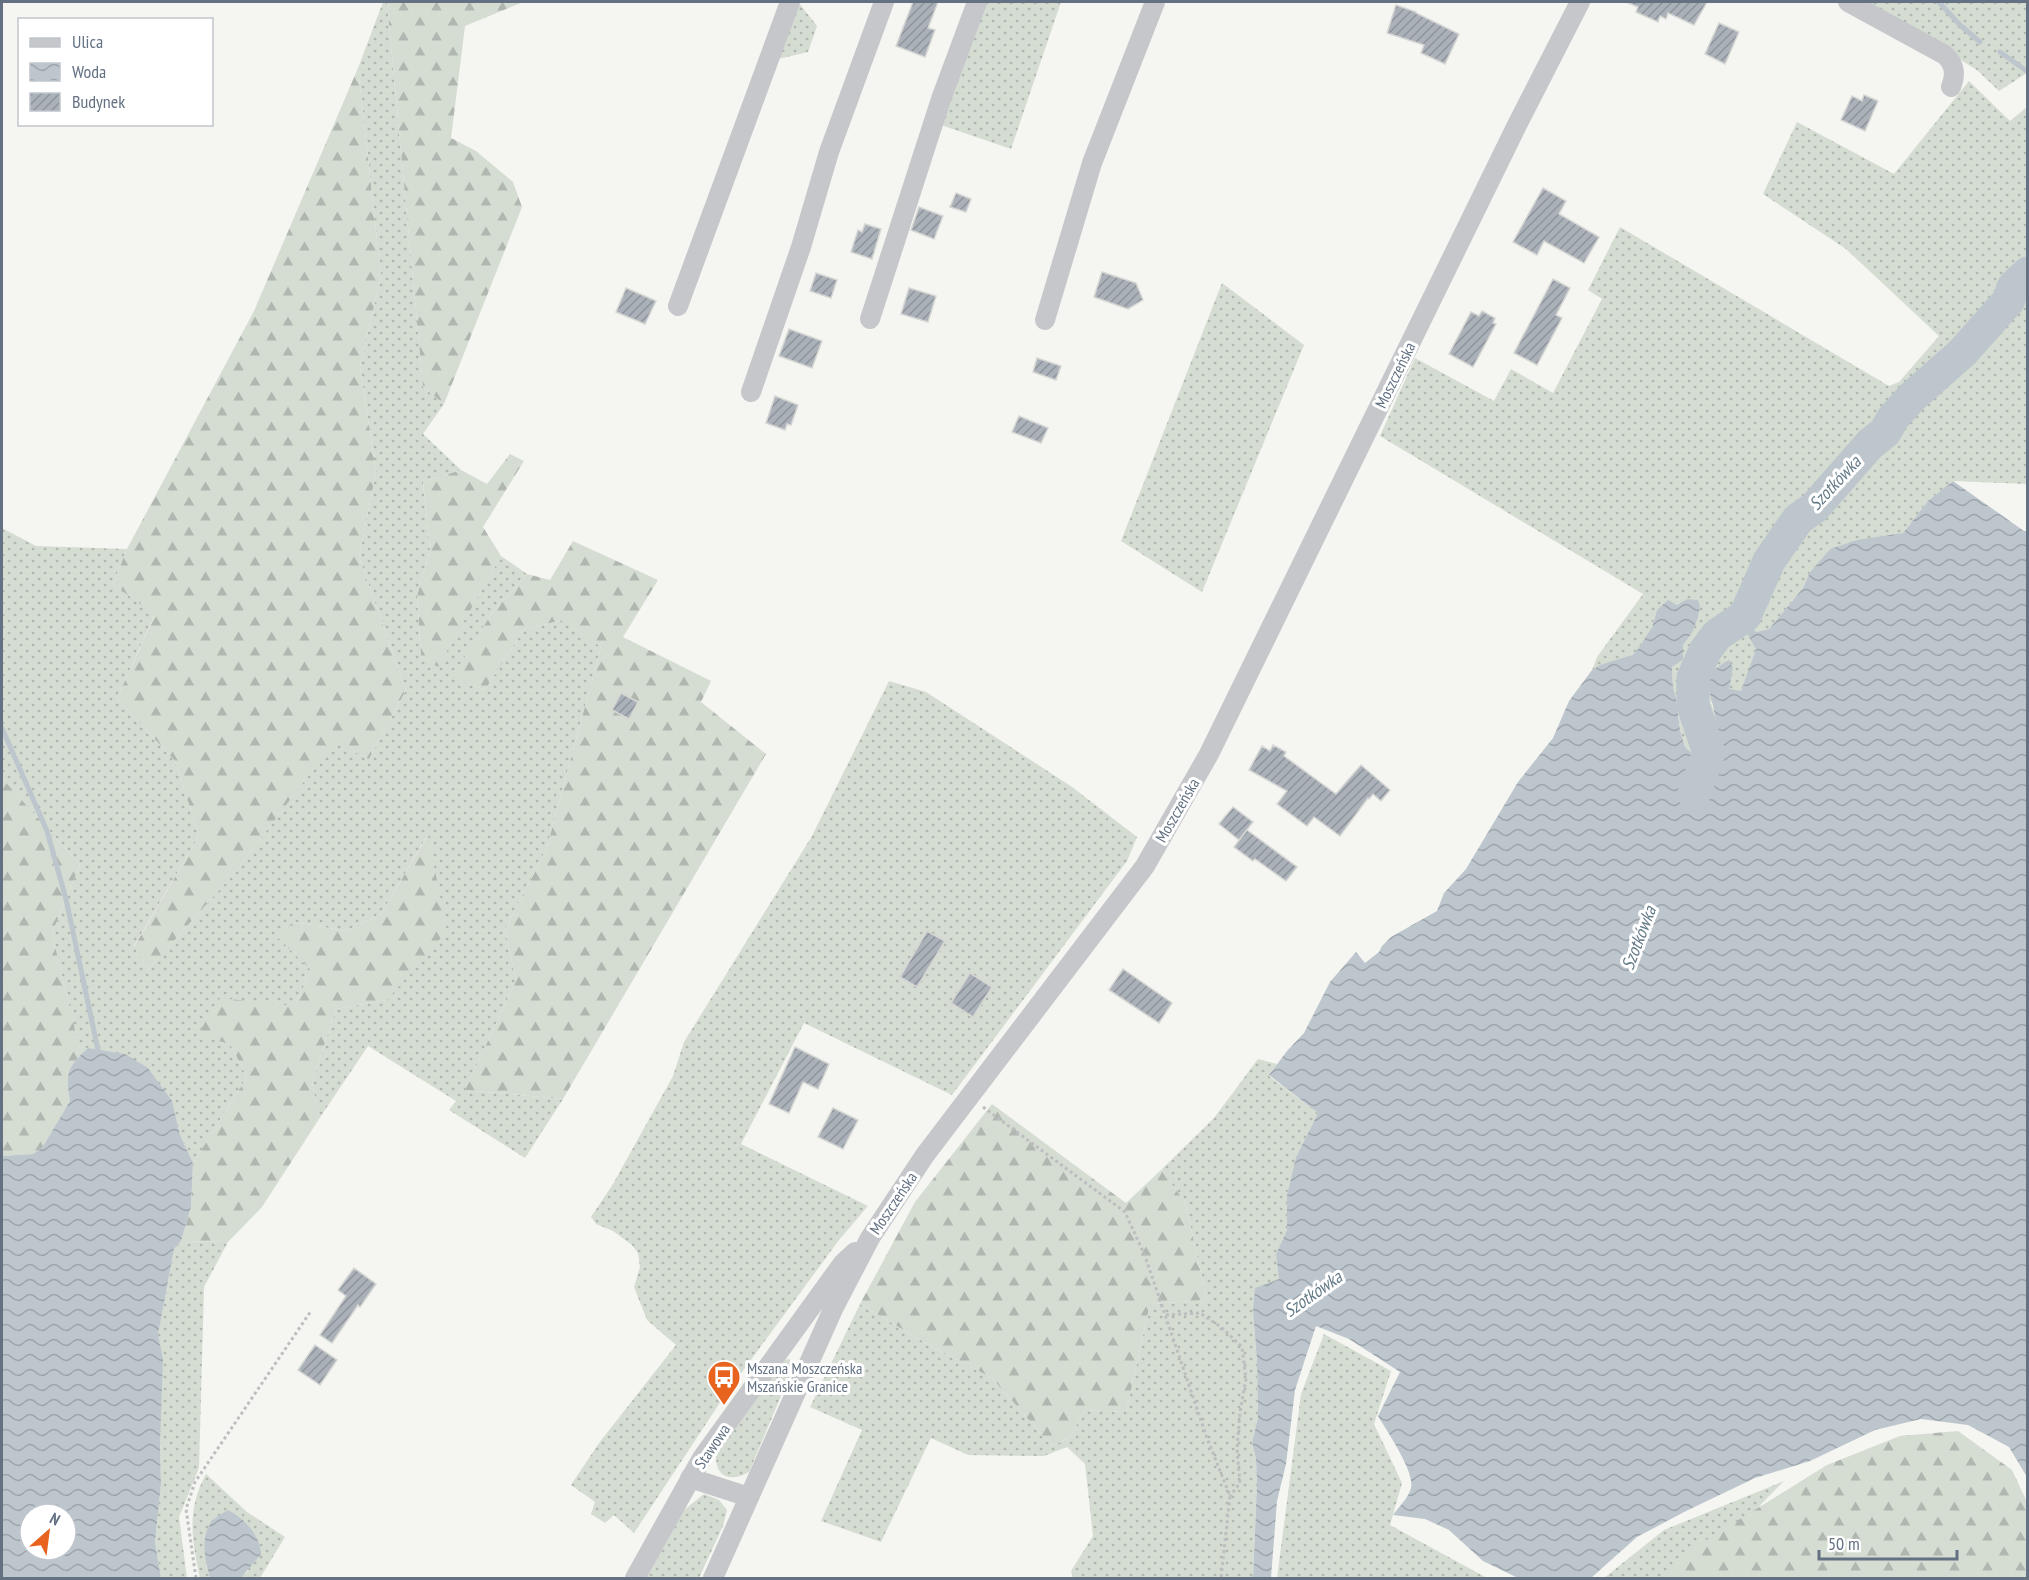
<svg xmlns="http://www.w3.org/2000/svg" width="2029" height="1580" font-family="'PT Sans Narrow',sans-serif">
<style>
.grass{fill:url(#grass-dots)}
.forest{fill:url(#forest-firs)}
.water{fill:url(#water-waves);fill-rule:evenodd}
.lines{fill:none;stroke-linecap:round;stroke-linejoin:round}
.stream{stroke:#bdc6cd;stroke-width:5}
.river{stroke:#bdc6cd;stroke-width:33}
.building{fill:url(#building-hatch);stroke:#d6d6d4;stroke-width:1.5}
.path{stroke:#bcbec0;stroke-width:3;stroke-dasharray:3 3;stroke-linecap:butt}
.minor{stroke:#c5c7cb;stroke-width:20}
.labels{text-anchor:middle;stroke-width:6;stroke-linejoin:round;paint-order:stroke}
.street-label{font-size:16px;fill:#637183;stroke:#fff}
.poi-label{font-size:16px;fill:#637183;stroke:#fff;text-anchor:start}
.water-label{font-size:18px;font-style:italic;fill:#637a87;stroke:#fff}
</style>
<defs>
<pattern id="grass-dots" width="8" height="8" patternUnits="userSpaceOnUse" patternTransform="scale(1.5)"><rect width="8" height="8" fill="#d5dcd2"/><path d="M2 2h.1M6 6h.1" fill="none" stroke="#b0b7b0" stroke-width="1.8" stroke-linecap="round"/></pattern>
<pattern id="forest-firs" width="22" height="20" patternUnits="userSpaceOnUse" patternTransform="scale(1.5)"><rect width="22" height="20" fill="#d5dcd2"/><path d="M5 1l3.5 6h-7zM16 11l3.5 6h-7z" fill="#b0b7b0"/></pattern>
<pattern id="water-waves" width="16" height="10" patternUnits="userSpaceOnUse" patternTransform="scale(1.5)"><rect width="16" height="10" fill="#bdc6cd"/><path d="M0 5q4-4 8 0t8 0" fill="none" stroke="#9da5ac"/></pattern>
<pattern id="building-hatch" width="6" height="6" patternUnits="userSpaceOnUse" patternTransform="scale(1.5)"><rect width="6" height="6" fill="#aab1b8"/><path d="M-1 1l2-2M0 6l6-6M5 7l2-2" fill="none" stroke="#8e949b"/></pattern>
</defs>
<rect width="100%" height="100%" fill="#f5f5f1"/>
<g class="grass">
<path d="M 383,2 L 387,2 L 423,387 L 444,404 L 423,434 L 461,470 L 423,482 L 430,550 L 417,596 L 421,656 L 438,666 L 501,556 L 527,574 L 492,613 L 453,677 L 485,690 L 523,630 L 563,620 L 601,647 L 547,847 L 505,930 L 516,981 L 465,1090 L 563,1099 L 525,1158 L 449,1110 L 456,1101 L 368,1046 L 319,1119 L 312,1082 L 336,1009 L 387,1000 L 427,836 L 381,914 L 346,931 L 294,922 L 276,935 L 311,970 L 295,1006 L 230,1044 L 247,1077 L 193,1163 L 180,1135 L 172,1102 L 125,1054 L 79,1048 L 52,933 L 80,865 L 2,778 L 2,528 L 36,546 L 127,549 L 113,584 L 155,614 L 117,698 L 175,761 L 199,836 L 134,946 L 148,970 L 236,871 L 334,741 L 369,759 L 406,690 L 359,557 L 376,472 L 360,367 L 381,276 L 358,68 Z"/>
<path d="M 983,2 L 1061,2 L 1011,149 L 938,124 Z"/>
<path d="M 1865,2 L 2027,2 L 2027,73 L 1999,91 L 1977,70 Z"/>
<path d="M 799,3 L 817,26 L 808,52 L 778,59 Z"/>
<path d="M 1969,81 L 2010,121 L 2027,107 L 2027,484 L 1953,481 L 1928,501 L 1903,533 L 1830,549 L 1810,572 L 1803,588 L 1769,629 L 1756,632 L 1756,649 L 1741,692 L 1728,690 L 1733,668 L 1711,703 L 1716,717 L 1709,753 L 1699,759 L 1685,747 L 1680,730 L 1676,698 L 1673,687 L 1672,667 L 1683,660 L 1683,645 L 1692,633 L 1687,599 L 1677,605 L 1657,610 C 1652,627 1646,648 1629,656 C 1617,662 1604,662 1592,670 L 1597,657 L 1643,594 L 1380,436 L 1415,358 L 1494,401 L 1511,369 L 1553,393 L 1602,299 L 1588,290 L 1620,227 L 1889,386 L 1899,382 L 1939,336 L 1846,249 L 1763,194 L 1797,122 L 1894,174 Z"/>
<path d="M 1222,283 L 1304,345 L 1202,592 L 1121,541 Z"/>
<path d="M 889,681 L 926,692 L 1072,787 L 1137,837 L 1127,861 L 952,1095 L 804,1023 L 741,1144 L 868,1206 L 839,1240 L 725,1395 L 634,1533 L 614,1515 L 605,1523 L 591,1514 L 595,1502 L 571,1485 L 599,1443 L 676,1345 L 647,1320 L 634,1287 L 640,1267 L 638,1253 L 632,1245 L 613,1231 L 596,1224 L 591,1217 L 613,1184 L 673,1076 L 684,1042 L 812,836 Z"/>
<path d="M 1258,1059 L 1277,1064 L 1269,1076 L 1318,1113 L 1296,1157 L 1287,1195 L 1287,1230 L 1276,1254 L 1280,1280 L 1253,1311 L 1257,1361 L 1258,1418 L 1252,1442 L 1256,1459 L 1257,1483 L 1253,1578 L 1073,1578 L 1071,1571 L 1093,1536 L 1085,1464 L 1067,1447 L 1044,1456 L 968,1455 L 931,1438 L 881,1542 L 821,1521 L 862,1430 L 810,1407 L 860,1304 L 929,1345 L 992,1378 L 1052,1446 L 1070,1437 L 1085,1410 L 1126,1412 L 1150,1304 L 1207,1300 L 1185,1202 L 1161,1170 L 1214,1118 Z"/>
<path d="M 181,1241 L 228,1242 L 204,1287 L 199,1468 L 179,1517 L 187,1578 L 161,1578 L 155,1542 L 161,1484 L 158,1335 L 174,1249 Z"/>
<path d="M 1324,1334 L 1391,1371 L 1374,1424 L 1402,1483 L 1390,1525 L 1487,1578 L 1277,1578 L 1301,1394 Z"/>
<path d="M 790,1359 L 792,1370 L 749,1472 C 730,1483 715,1477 716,1455 L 785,1360 Z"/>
<path d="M 206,1474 L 247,1512 L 285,1537 L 260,1578 L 241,1578 L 249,1570 L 206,1564 L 210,1578 L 200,1578 C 192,1540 186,1511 206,1474 Z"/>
<path d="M 1784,1481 L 1689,1578 L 1604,1578 L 1664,1530 Z"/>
<path d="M 704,1494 L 719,1500 L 727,1510 L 723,1526 L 699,1578 L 646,1578 L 684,1510 Z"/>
</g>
<g class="forest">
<path d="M 387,2 L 523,2 L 465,26 L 451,138 L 476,151 L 513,182 L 522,207 L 444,404 L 423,387 Z"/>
<path d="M 358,68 L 381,276 L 360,367 L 376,472 L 359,557 L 406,690 L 369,759 L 334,742 L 236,871 L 148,970 L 134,947 L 199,836 L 175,761 L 117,698 L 155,615 L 113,584 L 127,549 L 254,311 Z"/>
<path d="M 510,454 L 524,461 L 483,527 L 501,556 L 438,667 L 421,656 L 417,596 L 430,550 L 423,482 L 461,470 L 487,484 Z"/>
<path d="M 573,541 L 658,580 L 623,637 L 711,681 L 701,702 L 766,754 L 563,1099 L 465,1090 L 516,981 L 505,930 L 547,847 L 601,647 L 562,620 L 523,630 L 485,690 L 452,677 L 492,613 L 527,574 L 550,580 Z"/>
<path d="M 2,778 L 80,865 L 52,933 L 79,1047 L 88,1048 C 67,1067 65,1074 70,1101 L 42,1148 L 33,1154 L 2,1156 Z"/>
<path d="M 428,835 L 447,931 L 387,1000 L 336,1009 L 312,1082 L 319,1119 L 262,1207 L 228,1242 L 181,1241 L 191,1207 L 193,1163 L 247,1077 L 230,1044 L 197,1035 L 220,998 L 295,1006 L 311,970 L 275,935 L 294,922 L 346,931 L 381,914 Z"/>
<path d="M 992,1104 L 1126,1203 L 1161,1170 L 1185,1202 L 1207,1300 L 1150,1304 L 1126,1412 L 1085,1410 L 1070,1437 L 1052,1446 L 992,1378 L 929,1345 L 860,1304 L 915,1202 Z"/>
<path d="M 1958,1431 L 2012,1470 L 2027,1502 L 2027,1578 L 1665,1578 L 1690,1550 L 1827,1465 L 1900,1436 Z"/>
</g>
<g class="water">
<path d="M 1953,481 L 2024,531 L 2027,531 L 2027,1477 L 2009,1447 L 1968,1425 L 1921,1419 L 1875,1430 L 1810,1461 L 1755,1478 L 1686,1511 L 1637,1537 L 1591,1578 L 1518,1578 L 1483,1561 L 1449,1530 L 1425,1519 L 1393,1515 C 1398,1508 1409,1497 1411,1488 C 1415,1472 1387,1431 1378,1416 L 1400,1372 L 1349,1339 L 1316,1326 L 1295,1390 L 1286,1464 L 1277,1501 L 1271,1578 L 1253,1578 L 1257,1483 L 1256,1459 L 1252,1442 L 1258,1418 L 1257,1361 L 1253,1311 L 1255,1288 L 1279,1279 L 1276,1254 L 1287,1230 L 1287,1195 L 1296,1157 L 1318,1113 L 1269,1075 L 1287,1051 L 1304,1033 L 1330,982 L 1356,952 L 1365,963 L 1379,952 L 1382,946 L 1391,937 L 1437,911 L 1444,893 L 1466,869 L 1518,782 L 1553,738 L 1569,701 L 1592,670 L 1600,665 L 1632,655 L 1638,649 L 1652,627 L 1657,610 L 1668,600 L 1677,605 L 1687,599 L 1698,600 L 1700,606 L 1698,617 L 1692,633 L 1683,645 L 1683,660 L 1672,667 L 1673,687 L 1676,698 L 1680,730 L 1685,747 L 1699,759 L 1709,753 C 1711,742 1717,726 1715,716 C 1711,688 1697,677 1729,660 L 1733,668 L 1729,689 L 1741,691 L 1756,649 L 1746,632 L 1750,626 L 1756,632 L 1769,629 L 1803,588 L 1810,572 L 1830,549 L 1857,540 L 1903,533 L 1928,501 Z"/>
<path d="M 88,1048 L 125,1054 L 148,1068 L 172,1101 L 180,1135 L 193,1163 L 191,1207 L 181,1241 L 174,1249 L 158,1335 L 163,1359 L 160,1442 L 161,1484 L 155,1542 L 161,1578 L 2,1578 L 2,1156 L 33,1154 L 42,1148 L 70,1101 C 65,1074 67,1067 88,1048 ZM 30,1514 L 66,1514 L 66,1550 L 30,1550 Z"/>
<path d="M 228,1510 C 245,1519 260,1535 261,1554 L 241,1578 L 210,1578 C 205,1561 200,1537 212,1521 C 216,1517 223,1513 228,1510 Z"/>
</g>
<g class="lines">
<g class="stream">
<path d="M 1939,2 L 1960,25 L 1980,42"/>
<path d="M 2000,52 L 2028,72"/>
<path d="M 2,728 L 47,831 L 66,899 L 98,1050"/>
</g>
<path class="river" d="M 1694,794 L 1709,753 L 1693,705 L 1693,678 L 1705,651 L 1717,635 L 1745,616 L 1769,561 L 1798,519 L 1814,508 L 1870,444 L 1885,432 L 1893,418 L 1912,397 L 1963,352 L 2009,300 L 2013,287 L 2028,273"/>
</g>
<g class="building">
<path d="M 913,2 L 938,2 L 928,28 L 935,30 L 925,57 L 896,46 Z"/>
<path d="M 1626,2 L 1707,2 L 1694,25 L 1668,13 L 1666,19 L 1660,16 L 1658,22 L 1636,12 L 1638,7 Z"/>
<path d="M 1396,5 L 1416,12 L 1416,13 L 1459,34 L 1445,64 L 1421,53 L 1424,45 L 1387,33 Z"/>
<path d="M 1719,23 L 1739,32 L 1725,64 L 1705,54 Z"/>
<path d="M 1864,95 L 1878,101 L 1865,131 L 1841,120 L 1852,96 L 1862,101 Z"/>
<path d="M 1543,188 L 1566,201 L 1559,214 L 1599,237 L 1584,263 L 1544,241 L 1537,255 L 1513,242 Z"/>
<path d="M 956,193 L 971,199 L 966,212 L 950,207 Z"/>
<path d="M 919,207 L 943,216 L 934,239 L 911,230 Z"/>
<path d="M 865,224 L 881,229 L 872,259 L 851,252 L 858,230 L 862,232 Z"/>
<path d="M 1102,272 L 1136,283 L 1143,300 L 1128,309 L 1094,297 Z"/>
<path d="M 816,273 L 837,280 L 831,298 L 810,291 Z"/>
<path d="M 1553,279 L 1570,288 L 1556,315 L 1562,318 L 1537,365 L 1514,353 Z"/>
<path d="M 626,288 L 656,301 L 645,324 L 616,312 Z"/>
<path d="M 909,288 L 936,296 L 928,322 L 901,314 Z"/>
<path d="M 1482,311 L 1495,318 L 1493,323 L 1496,324 L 1473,367 L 1449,354 L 1471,312 L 1479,316 Z"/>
<path d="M 789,329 L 822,341 L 812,368 L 779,356 Z"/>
<path d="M 1037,358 L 1061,366 L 1056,380 L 1033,372 Z"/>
<path d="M 775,396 L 798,405 L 791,425 L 787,424 L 785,430 L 766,423 Z"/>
<path d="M 1019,416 L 1048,428 L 1041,443 L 1012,432 Z"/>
<path d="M 621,693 L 638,702 L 629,719 L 612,710 Z"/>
<path d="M 1273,745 L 1286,752 L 1284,756 L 1336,794 L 1361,765 L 1390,790 L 1381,801 L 1373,794 L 1369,799 L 1368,798 L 1340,836 L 1314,817 L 1307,826 L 1277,804 L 1287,791 L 1249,770 L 1262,746 L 1270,751 Z"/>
<path d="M 1233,807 L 1253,822 L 1239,840 L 1219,824 Z"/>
<path d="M 1247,830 L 1297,867 L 1286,881 L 1255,859 L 1253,861 L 1234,847 Z"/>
<path d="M 927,931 L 945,941 L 917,987 L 900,977 Z"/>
<path d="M 1123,969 L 1172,1003 L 1159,1023 L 1109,990 Z"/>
<path d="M 970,973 L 992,987 L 973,1017 L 951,1003 Z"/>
<path d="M 795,1047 L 829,1064 L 818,1089 L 803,1082 L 789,1113 L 769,1104 Z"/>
<path d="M 833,1108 L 858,1120 L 843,1149 L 818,1137 Z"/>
<path d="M 354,1268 L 376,1284 L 360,1307 L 358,1305 L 332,1343 L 320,1335 L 346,1296 L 338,1290 Z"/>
<path d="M 315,1345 L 337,1360 L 320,1385 L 298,1370 Z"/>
</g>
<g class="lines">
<g class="path">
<path d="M 983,1107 L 1125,1212 L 1145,1256 L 1207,1438 L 1230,1496 L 1221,1578"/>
<path d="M 1166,1315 L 1200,1313 L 1221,1327 L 1242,1347 L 1246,1379 L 1240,1412 L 1237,1449 L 1240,1483 L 1230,1496"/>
<path d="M 196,1578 L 186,1509 L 195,1482 L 311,1311"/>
</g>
<g class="minor">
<path d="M 1848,2 L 1945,55 C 1955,65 1956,74 1951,87"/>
<path d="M 678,306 L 790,2"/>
<path d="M 870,319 L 941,99 L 977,2"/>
<path d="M 1045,320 L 1092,163 L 1155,2"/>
<path d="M 751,392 L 801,247 L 829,152 L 884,2"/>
<path d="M 690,1478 L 749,1497"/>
<path d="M 635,1578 L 702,1458 L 843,1263 L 855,1252"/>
<path d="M 713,1578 L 834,1307 L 870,1238 L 925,1155 L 1145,866 L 1209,754 L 1518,123 L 1580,2"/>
</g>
</g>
<defs>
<symbol id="bus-pin" viewBox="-11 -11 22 30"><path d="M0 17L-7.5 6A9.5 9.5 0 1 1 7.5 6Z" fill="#e8631e" stroke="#fff"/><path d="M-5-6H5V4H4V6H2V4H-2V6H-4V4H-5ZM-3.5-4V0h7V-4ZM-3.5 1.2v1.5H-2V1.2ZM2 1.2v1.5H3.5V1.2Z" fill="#fff"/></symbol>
</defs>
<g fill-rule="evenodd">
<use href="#bus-pin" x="705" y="1358" width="38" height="52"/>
</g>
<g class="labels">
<g class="street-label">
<text transform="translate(1395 375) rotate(-64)" y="6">Moszczeńska</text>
<text transform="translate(1177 810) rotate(-60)" y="6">Moszczeńska</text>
<text transform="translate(893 1203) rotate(-56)" y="6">Moszczeńska</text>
<text transform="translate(712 1446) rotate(-56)" y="6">Stawowa</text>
</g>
<g class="poi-label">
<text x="747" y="1374">Mszana Moszczeńska<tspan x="747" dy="18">Mszańskie Granice</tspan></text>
</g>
<g class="water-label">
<text transform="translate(1835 483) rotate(-47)" y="6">Szotkówka</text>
<text transform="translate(1639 938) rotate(-69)" y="6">Szotkówka</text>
<text transform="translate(1313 1294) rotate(-35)" y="6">Szotkówka</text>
</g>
</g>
<rect width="2029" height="1580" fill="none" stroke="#637183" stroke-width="6"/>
<rect x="18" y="18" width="195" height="108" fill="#ffffff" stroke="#c1c6cd" stroke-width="1.5"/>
<rect x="30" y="38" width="30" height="9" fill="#c5c7cb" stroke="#c1c6cd" stroke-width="1.5"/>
<text x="72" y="48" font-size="18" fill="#637183">Ulica</text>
<rect x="30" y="63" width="30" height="18" fill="url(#water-waves)" stroke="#c1c6cd" stroke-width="1.5"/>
<text x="72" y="78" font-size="18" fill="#637183">Woda</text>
<rect x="30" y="93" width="30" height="18" fill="url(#building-hatch)" stroke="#c1c6cd" stroke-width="1.5"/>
<text x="72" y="108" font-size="18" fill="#637183">Budynek</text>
<g transform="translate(48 1532) rotate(28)"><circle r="28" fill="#ffffff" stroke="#c1c6cd" stroke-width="1.5"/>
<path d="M0-4.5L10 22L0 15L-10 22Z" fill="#e8631e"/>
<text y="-9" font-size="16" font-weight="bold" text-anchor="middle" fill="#637183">N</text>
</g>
<path d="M1819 1550v9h138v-9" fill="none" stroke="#637183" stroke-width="3"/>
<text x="1828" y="1550" font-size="18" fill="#637183" stroke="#ffffff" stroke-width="4.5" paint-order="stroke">50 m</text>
</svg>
